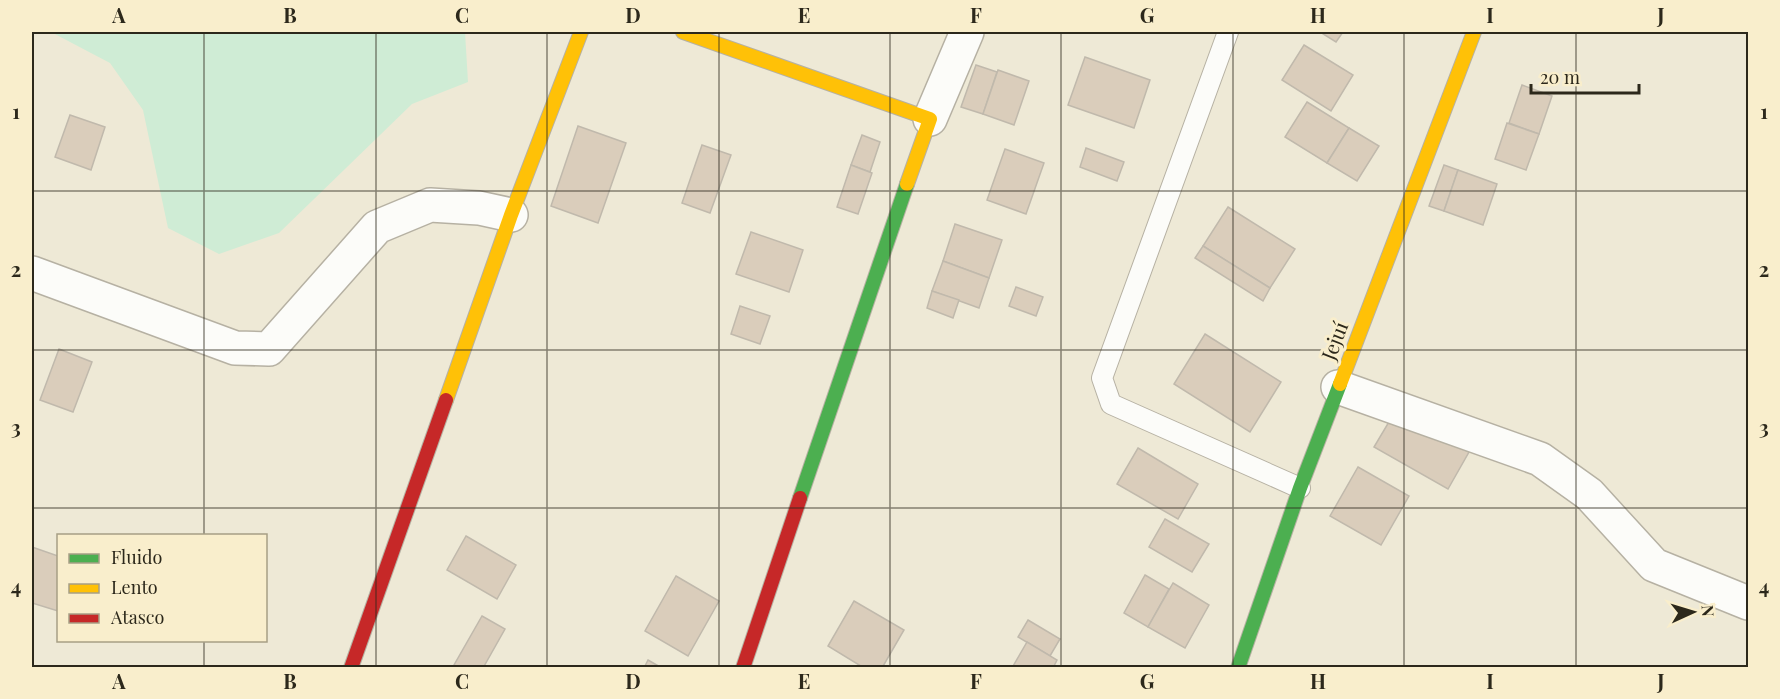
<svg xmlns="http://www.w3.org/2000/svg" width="1780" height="699" font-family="'Playfair Display',serif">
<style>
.green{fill:#cfecd5}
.building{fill:#dacdbb;stroke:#c0b9ac;stroke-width:1.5}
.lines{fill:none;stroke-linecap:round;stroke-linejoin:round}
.lane-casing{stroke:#b6b1a3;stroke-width:22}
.street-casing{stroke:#b6b1a3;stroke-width:36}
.fast-casing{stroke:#b6b1a3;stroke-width:16}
.slow-casing{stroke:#b6b1a3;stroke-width:16}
.jam-casing{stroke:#b6b1a3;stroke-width:16}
.lane{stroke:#fcfcf9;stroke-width:20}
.street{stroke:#fcfcf9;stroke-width:33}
.fast{stroke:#4caf50;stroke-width:14}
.slow{stroke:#ffc107;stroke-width:14}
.jam{stroke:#c62828;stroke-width:14}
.grid{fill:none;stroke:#2c281b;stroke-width:1.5;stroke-opacity:0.55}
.labels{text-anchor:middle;stroke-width:6;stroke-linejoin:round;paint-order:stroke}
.street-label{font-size:20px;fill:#2c281b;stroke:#f9eecc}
.neatline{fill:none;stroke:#2c281b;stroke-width:2}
.grid-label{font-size:20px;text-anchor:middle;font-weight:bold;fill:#2c281b}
</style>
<rect width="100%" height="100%" fill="#eee9d6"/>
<path class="green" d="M 51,32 L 465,32 L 468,82 L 412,104 L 279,233 L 219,254 L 168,228 L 143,110 L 110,63 Z"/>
<g class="building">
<path d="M 1320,32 L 1343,32 L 1336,42 Z"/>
<path d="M 1304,45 L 1353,75 L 1331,111 L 1282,80 Z"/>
<path d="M 1085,57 L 1150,80 L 1134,128 L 1068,105 Z"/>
<path d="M 976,65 L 997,72 L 983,114 L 961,107 Z"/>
<path d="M 998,70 L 1029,81 L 1014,125 L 983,114 Z"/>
<path d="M 1522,85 L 1552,96 L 1539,134 L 1509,123 Z"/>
<path d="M 1307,102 L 1349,128 L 1327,163 L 1285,137 Z"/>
<path d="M 70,115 L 105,127 L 91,170 L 55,157 Z"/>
<path d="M 1507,123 L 1539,134 L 1526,170 L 1495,159 Z"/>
<path d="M 578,126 L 626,143 L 598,223 L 551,206 Z"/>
<path d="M 1349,128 L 1379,146 L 1357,181 L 1327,163 Z"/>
<path d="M 862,135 L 880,142 L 870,172 L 851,165 Z"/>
<path d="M 702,145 L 731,155 L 710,213 L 682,203 Z"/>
<path d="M 1086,148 L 1124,162 L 1117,181 L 1080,167 Z"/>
<path d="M 1005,149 L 1044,163 L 1026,214 L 987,200 Z"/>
<path d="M 851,165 L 872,173 L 858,214 L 837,207 Z"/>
<path d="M 1444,165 L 1458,170 L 1444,211 L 1429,206 Z"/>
<path d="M 1458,170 L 1497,184 L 1483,225 L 1444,211 Z"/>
<path d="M 1228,207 L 1295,249 L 1270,288 L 1203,246 Z"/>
<path d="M 955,224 L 1002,240 L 989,278 L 943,261 Z"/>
<path d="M 751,232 L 803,250 L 789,292 L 736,274 Z"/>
<path d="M 1203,246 L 1270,288 L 1263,301 L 1195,258 Z"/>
<path d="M 943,261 L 989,278 L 979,308 L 932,291 Z"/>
<path d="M 1016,287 L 1043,297 L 1036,316 L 1009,306 Z"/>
<path d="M 932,291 L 959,300 L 953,318 L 927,308 Z"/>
<path d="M 740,306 L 770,316 L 760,344 L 731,334 Z"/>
<path d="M 1205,334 L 1281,382 L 1250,432 L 1174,384 Z"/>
<path d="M 59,349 L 92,362 L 73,412 L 40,400 Z"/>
<path d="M 1396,410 L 1469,452 L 1448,489 L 1374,447 Z"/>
<path d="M 1138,448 L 1198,484 L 1178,519 L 1117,484 Z"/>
<path d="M 1358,467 L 1409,496 L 1381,545 L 1330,516 Z"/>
<path d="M 1165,519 L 1209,544 L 1192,572 L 1149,547 Z"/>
<path d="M 466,536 L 516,565 L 497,599 L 447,570 Z"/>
<path d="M 32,547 L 58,556 L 58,611 L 32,603 Z"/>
<path d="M 1145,575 L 1169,589 L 1148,627 L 1124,613 Z"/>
<path d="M 676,576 L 719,601 L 688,656 L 645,631 Z"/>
<path d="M 1173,583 L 1209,605 L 1185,648 L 1148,627 Z"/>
<path d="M 854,601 L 904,630 L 882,668 L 864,668 L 828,646 Z"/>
<path d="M 482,616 L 505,629 L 483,668 L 459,668 L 454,665 Z"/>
<path d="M 1028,620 L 1060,639 L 1050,656 L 1018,637 Z"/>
<path d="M 1027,642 L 1057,660 L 1053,668 L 1012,668 Z"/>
<path d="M 648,660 L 662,668 L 644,668 Z"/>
</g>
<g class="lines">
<defs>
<path id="lane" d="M 1228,32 L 1102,378 L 1111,404 L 1300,488"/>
<g id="street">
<path d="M 930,119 L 967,32"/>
<path d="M 32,273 L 235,348 L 269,349 L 377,227 L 430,205 L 479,208 L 511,215"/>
<path d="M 1338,387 L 1540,459 L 1589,494 L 1654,565 L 1748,603"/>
</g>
<g id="fast">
<path d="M 800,498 L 907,184"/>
<path d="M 1238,668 L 1300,488 L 1340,384"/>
</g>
<g id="slow">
<path d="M 683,32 L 930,119 L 907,184"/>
<path d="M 1340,384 L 1474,32"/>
<path d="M 446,400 L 511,215 L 581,32"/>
</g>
<g id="jam">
<path d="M 351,668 L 446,400"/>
<path d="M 743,668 L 800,498"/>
</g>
</defs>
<use href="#lane" class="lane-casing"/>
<use href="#street" class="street-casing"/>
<use href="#fast" class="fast-casing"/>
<use href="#slow" class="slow-casing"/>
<use href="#jam" class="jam-casing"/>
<use href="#lane" class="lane"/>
<use href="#street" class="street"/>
<use href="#fast" class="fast"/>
<use href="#slow" class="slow"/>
<use href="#jam" class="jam"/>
</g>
<path class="grid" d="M 204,32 L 204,536M 376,32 L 376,668M 547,32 L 547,668M 719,32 L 719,668M 890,32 L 890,668M 1061,32 L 1061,668M 1233,32 L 1233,668M 1404,32 L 1404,668M 1576,32 L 1576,668M 32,191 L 1748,191M 32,350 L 1748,350M 32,508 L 1748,508M 204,640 L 204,668"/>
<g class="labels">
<g class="street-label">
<text transform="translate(1335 341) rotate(-69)" y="7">Jejuí</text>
</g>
</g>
<rect width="1780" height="699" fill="none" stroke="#f9eecc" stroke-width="66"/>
<rect x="57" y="534" width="210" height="108" fill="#f9eecc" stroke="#a79f85" stroke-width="1.5"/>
<rect x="69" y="554" width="30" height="9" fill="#4caf50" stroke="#a79f85" stroke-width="1.5"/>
<text x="111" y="564" font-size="18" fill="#2c281b">Fluido</text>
<rect x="69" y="584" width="30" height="9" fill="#ffc107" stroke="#a79f85" stroke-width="1.5"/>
<text x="111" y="594" font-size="18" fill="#2c281b">Lento</text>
<rect x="69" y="614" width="30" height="9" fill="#c62828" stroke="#a79f85" stroke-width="1.5"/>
<text x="111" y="624" font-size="18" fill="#2c281b">Atasco</text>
<g transform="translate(1693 612) rotate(86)" stroke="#f9eecc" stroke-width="4.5" paint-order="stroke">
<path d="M0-4.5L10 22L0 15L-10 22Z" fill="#2c281b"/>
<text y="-9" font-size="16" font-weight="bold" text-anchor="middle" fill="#2c281b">N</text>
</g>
<path d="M1531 84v9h108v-9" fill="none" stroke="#2c281b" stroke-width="3"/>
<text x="1540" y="84" font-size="18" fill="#2c281b" stroke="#f9eecc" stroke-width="4.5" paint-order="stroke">20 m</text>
<rect x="33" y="33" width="1714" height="633" class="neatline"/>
<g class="grid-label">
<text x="119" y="23">A</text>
<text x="290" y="23">B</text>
<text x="462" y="23">C</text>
<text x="633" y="23">D</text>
<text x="804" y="23">E</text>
<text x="976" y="23">F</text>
<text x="1147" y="23">G</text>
<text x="1318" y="23">H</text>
<text x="1490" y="23">I</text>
<text x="1661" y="23">J</text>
<text x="16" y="119">1</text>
<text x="1764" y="119">1</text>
<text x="16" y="277">2</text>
<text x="1764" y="277">2</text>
<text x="16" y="435">3</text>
<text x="1764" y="435">3</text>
<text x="16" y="594">4</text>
<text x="1764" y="594">4</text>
<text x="119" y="689">A</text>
<text x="290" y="689">B</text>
<text x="462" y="689">C</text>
<text x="633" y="689">D</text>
<text x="804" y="689">E</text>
<text x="976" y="689">F</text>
<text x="1147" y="689">G</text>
<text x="1318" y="689">H</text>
<text x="1490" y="689">I</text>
<text x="1661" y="689">J</text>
</g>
</svg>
